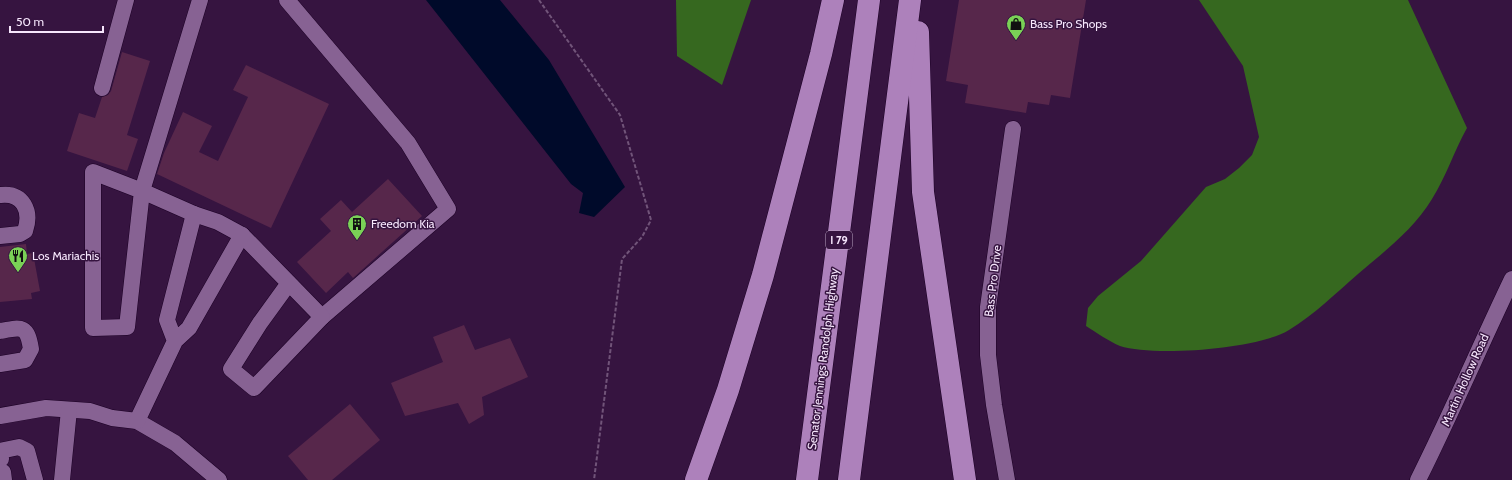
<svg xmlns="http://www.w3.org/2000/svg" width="1512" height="480" font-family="Cabin,sans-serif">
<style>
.forest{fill:#36681f}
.water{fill:#000a2a}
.building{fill:#57274b}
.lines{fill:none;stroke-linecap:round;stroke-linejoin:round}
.minor-casing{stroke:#1c0025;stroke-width:17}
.highway-casing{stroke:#1c0025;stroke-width:23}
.path{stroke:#715479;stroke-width:2;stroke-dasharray:4 2;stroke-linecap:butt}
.minor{stroke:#876293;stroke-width:16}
.highway{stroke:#ad81bb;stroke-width:22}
.labels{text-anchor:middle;stroke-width:3;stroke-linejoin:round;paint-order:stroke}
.shield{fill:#361440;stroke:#bca7c4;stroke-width:1}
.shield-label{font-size:11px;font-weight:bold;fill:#f6e6fc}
.poi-label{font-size:12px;fill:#f6e6fc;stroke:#361440;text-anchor:start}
.street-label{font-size:12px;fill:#f6e6fc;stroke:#361440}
</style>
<rect width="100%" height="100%" fill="#361440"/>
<g class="forest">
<path d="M 676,0 L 751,0 L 722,85 L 677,56 Z"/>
<path d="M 1199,0 L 1408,0 L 1467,128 C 1454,151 1446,177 1432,199 C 1414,229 1384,252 1358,274 C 1336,293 1314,315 1289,330 C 1259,349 1154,357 1120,346 C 1108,341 1096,332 1086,326 L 1088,308 L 1098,296 L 1141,261 L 1206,187 L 1225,179 L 1239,168 L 1252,155 L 1259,137 L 1243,66 Z"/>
</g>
<path class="water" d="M 426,0 L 500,0 L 549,60 L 625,187 L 594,217 L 579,213 L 583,193 L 571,184 Z"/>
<g class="building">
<path d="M 959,0 L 1086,0 L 1070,98 L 1051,95 L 1049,105 L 1028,102 L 1026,113 L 965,103 L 968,85 L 946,81 Z"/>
<path d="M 122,52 L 150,61 L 127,135 L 138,139 L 127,171 L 67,151 L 79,113 L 95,118 L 102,97 L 108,95 L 111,91 Z"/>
<path d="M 246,65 L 329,104 L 271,228 L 157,174 L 164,153 L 183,112 L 212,126 L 199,152 L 218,161 L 248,97 L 233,90 Z"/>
<path d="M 388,179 L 422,216 L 353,278 L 348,272 L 326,293 L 297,262 L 331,231 L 320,219 L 341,200 L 352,212 Z"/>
<path d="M 26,244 L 27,254 L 33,253 L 40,291 L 31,293 L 32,299 L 0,302 L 0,247 Z"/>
<path d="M 464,325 L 475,350 L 510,338 L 528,377 L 482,397 L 484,415 L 469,424 L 458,403 L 405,416 L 391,383 L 443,362 L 433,337 Z"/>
<path d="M 350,404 L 380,440 L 332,480 L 308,480 L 288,456 Z"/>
</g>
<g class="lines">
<defs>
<g id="minor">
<path d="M 287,0 L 408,143 L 448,209 L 322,317"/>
<path d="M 102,88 L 126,0"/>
<path d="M 0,195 C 23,192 32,211 25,231 L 20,234 L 0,236"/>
<path d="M 194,214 L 142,191 L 93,172 L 93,328 L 127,327 L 142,191 L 200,0"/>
<path d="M 242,235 L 322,317 L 254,388 L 231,369 L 260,323 L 289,283"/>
<path d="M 0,331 C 22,327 27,325 31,349 L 25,360 L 0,364"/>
<path d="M 0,416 L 46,408 L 90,411 L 112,418 L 137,421 L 175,443 L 219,480"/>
<path d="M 137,421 L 175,341 L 189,328 L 242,235 L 218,222 L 194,214 L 167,320 L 175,341"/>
<path d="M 1,459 L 0,451 L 19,447 L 27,451 L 35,480"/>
<path d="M 3,472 L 4,480"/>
<path d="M 62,480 L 69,410"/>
<path d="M 1007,480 L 994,405 L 988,355 L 988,307 L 1013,129"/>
<path d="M 1418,480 C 1451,414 1480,346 1512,279"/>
</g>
<g id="highway">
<path d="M 918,32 L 923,192 L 965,480"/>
<path d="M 696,480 L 728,390 L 763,275 L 821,54 L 833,0"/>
<path d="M 807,480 L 869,0"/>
<path d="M 849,480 L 910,0"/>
</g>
</defs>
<use href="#minor" class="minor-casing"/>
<use href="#highway" class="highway-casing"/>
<path class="path" d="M 539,0 L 620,115 L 651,220 L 642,237 L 622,259 L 594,480"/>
<use href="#minor" class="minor"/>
<use href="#highway" class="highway"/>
</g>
<defs>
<symbol id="shop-pin" viewBox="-11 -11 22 30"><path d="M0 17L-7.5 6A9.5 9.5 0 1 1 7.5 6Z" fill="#7ad156" stroke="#361440"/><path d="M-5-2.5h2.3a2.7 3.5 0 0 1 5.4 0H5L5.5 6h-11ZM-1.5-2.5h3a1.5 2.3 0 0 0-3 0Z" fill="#111"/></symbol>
<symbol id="building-pin" viewBox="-11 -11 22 30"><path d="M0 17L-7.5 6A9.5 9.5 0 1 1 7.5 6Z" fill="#7ad156" stroke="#361440"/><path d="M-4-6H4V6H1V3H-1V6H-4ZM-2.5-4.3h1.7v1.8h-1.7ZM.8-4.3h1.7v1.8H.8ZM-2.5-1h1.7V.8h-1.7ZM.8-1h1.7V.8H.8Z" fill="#111"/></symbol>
<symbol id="restaurant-pin" viewBox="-11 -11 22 30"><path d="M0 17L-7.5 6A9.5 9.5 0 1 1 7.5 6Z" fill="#7ad156" stroke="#361440"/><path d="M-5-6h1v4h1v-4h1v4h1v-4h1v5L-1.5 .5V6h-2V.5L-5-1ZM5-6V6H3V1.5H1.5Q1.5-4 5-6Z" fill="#111"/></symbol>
</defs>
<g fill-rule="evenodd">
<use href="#shop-pin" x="1005" y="13" width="22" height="30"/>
<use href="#building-pin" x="346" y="213" width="22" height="30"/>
<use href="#restaurant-pin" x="7" y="245" width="22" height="30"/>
</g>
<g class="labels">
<rect class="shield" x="826" y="231" width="26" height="18" rx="3"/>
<g class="shield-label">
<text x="839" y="244">I 79</text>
</g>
<g class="poi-label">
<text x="1030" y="28">Bass Pro Shops</text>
<text x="371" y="228">Freedom Kia</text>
<text x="32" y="260">Los Mariachis</text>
</g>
<g class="street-label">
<text transform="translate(993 281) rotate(-83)" y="4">Bass Pro Drive</text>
<text transform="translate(823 359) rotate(-83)" y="4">Senator Jennings Randolph Highway</text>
<text transform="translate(1465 380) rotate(-66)" y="4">Martin Hollow Road</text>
</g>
</g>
<path d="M10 26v6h93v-6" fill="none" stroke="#f6e6fc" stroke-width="2"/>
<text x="16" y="26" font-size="12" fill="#f6e6fc" stroke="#361440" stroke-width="3" paint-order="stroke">50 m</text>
</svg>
